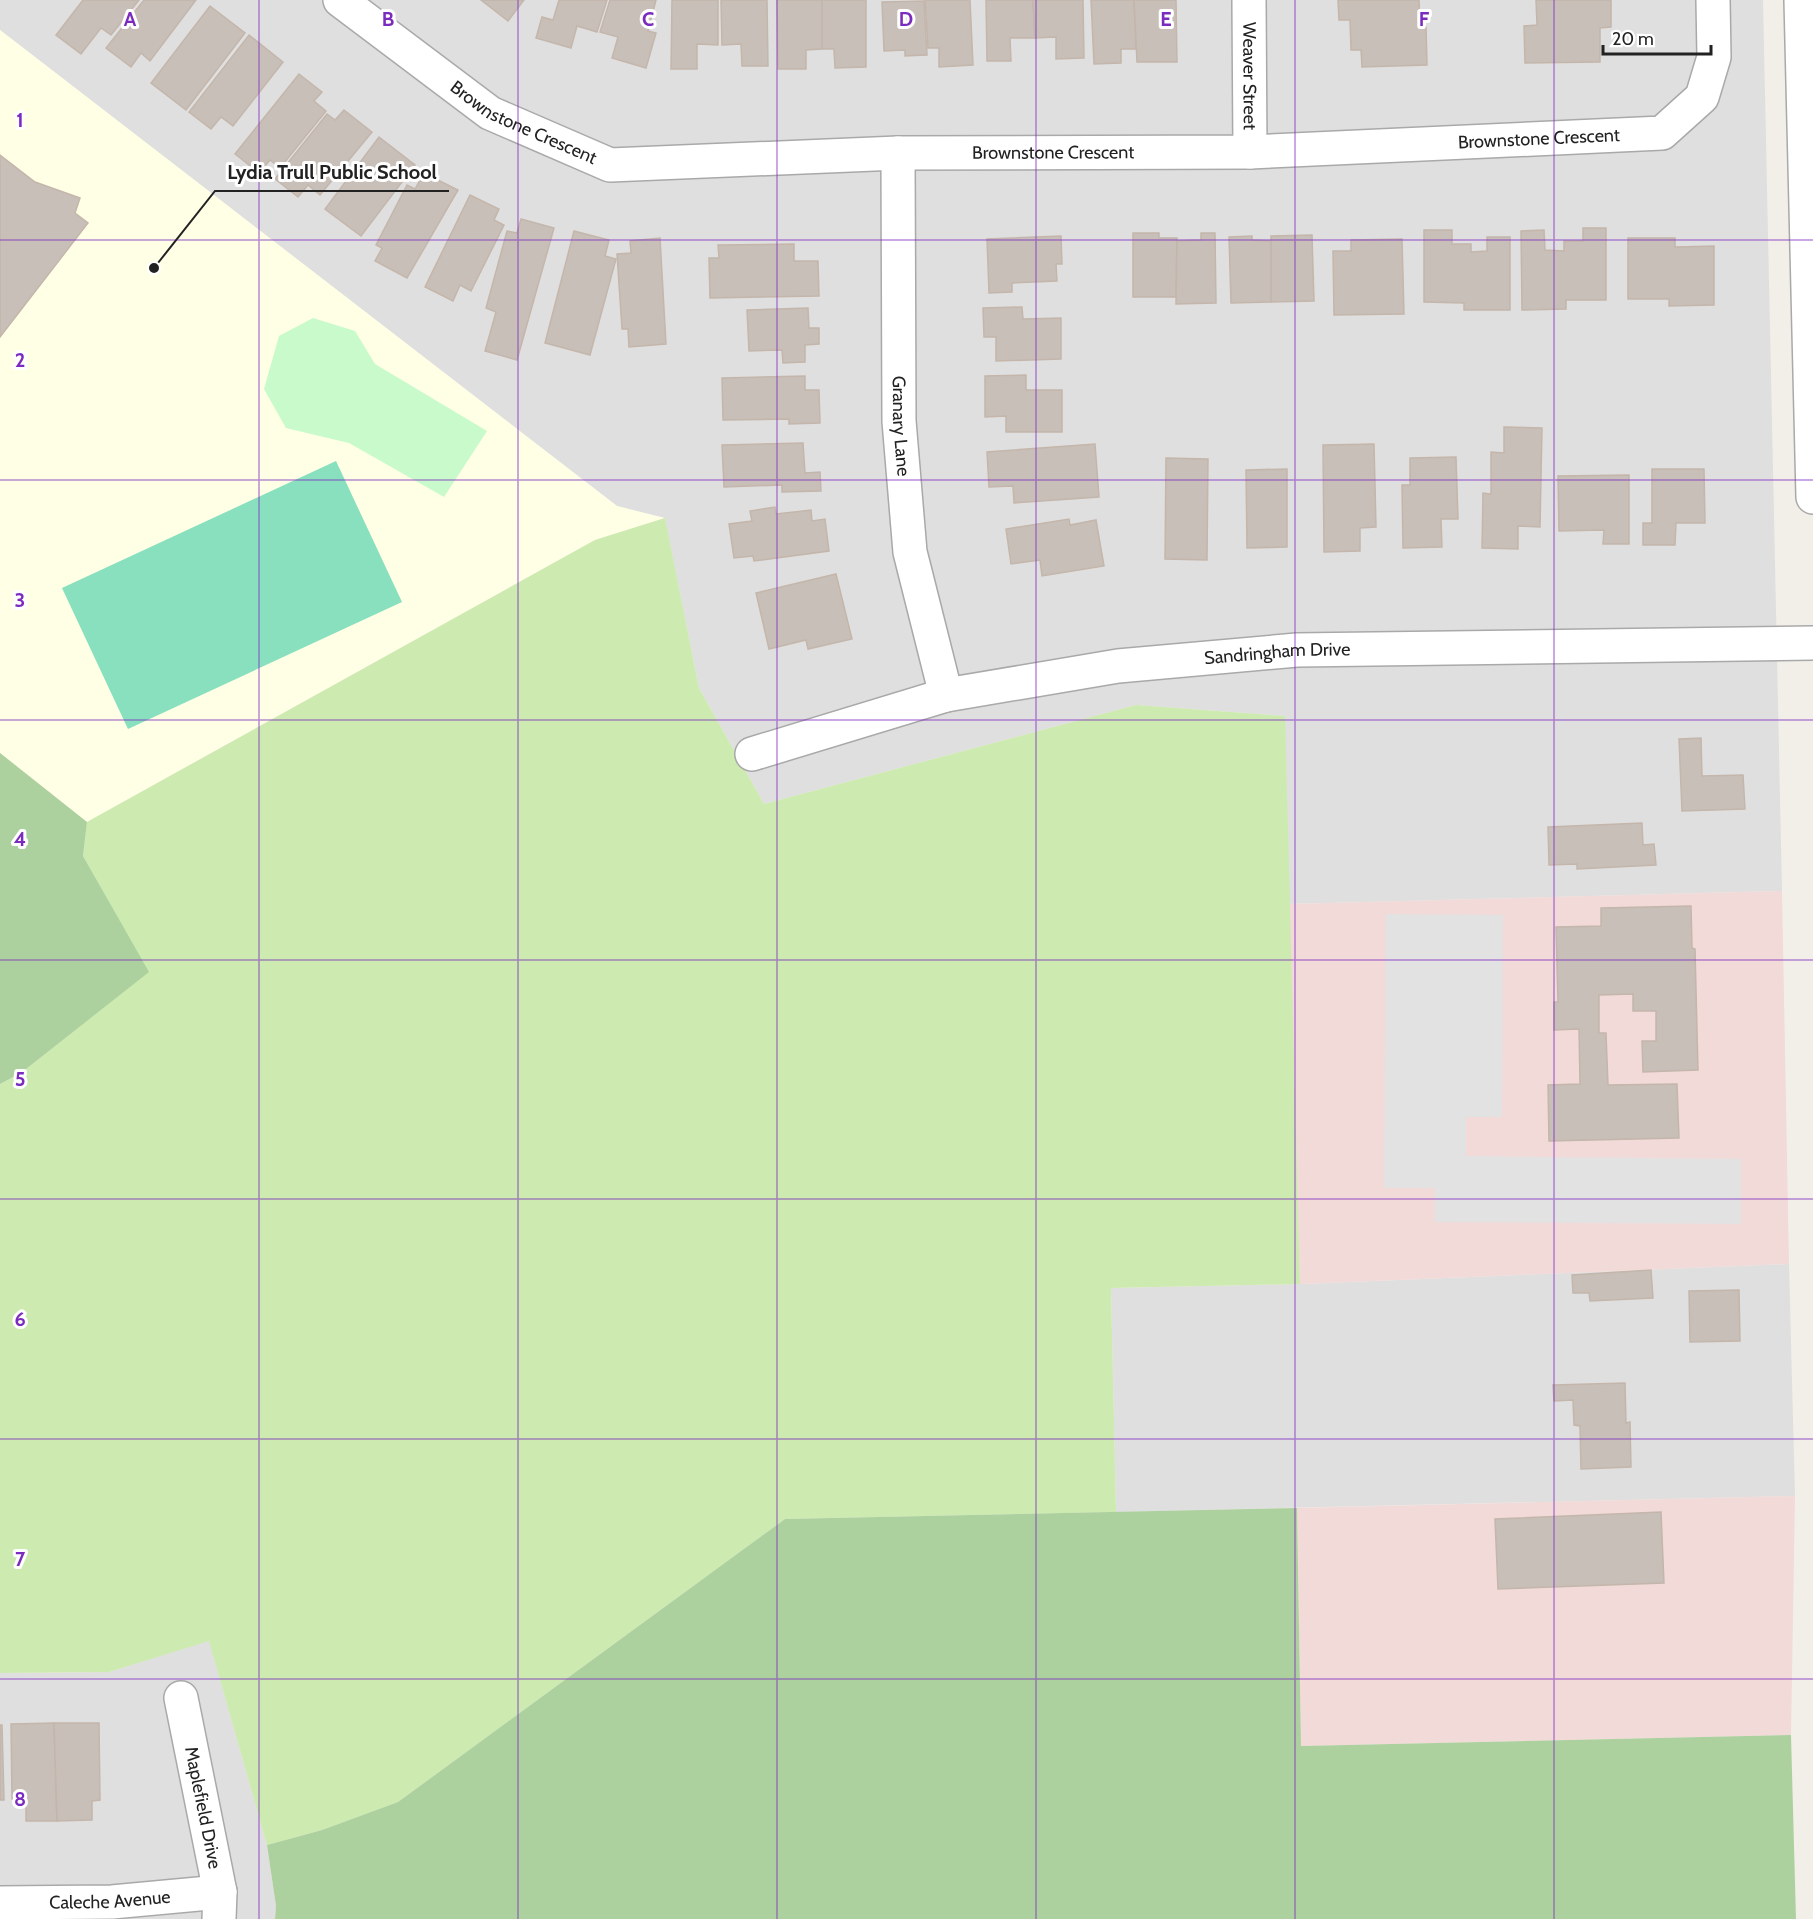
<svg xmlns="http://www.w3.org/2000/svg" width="1813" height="1919" font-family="Cabin,sans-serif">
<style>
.residential{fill:#e0dfdf}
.commercial{fill:#f2dad9}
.education{fill:#ffffe5}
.grass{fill:#cdebb0}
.forest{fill:#add19e}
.park{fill:#c8facc}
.pitch{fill:#88e0be}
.parking{fill:#e2e2e2}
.building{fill:#c7bfb8;stroke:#c4b6ab;stroke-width:1.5}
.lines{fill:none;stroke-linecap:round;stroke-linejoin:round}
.minor-casing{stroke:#a9a9a9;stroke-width:36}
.tertiary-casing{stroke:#a9a9a9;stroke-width:36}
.minor{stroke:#fff;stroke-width:33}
.tertiary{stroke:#fff;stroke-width:33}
.grid{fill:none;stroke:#7b2cbf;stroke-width:1.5;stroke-opacity:0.55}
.labels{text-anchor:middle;stroke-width:6;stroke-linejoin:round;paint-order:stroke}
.street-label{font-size:18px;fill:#222;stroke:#fff}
.grid-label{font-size:20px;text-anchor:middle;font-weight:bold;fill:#7b2cbf;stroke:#fff;stroke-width:6;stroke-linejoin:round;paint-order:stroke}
.leader{fill:none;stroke:#222;stroke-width:2}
.callout-dot{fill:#222;stroke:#fff;stroke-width:2}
.callout-label{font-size:20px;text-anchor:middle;font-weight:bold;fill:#222;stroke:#fff;stroke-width:6;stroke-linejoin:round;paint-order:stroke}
</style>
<rect width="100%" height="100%" fill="#f2efe9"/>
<g class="residential">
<path d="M 0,0 L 1763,0 L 1782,891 L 1289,904 L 1284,716 L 1136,705 L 764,804 L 699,688 L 665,519 L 617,506 L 0,30 Z"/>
<path d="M 1789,1264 L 1795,1496 L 1116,1512 L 1111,1288 L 1300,1284 Z"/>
<path d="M 209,1640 L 267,1845 L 276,1906 L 275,1919 L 0,1919 L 0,1673 L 109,1672 Z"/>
</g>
<g class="commercial">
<path d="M 1782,891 L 1789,1264 L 1300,1284 L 1289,904 Z"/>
<path d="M 1795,1496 L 1791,1735 L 1301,1746 L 1297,1508 Z"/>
</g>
<path class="education" d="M 0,30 L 617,506 L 665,518 L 595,540 L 87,822 L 0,753 Z"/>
<path class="grass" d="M 665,518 L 699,688 L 764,804 L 1136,705 L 1285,716 L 1300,1284 L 1111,1288 L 1116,1512 L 785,1519 L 398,1802 L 322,1830 L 267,1845 L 209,1641 L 109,1672 L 0,1673 L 0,1084 L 21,1073 L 148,972 L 83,856 L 87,822 L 595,540 Z"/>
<g class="forest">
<path d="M 0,753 L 87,822 L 83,856 L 149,972 L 21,1073 L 0,1084 Z"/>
<path d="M 1297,1508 L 1301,1746 L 1791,1735 L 1796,1919 L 275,1919 L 276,1906 L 267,1845 L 322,1830 L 398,1802 L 785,1519 Z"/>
</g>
<path class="park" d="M 313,318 L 355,331 L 375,364 L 487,431 L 444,497 L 349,443 L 286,428 L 264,389 L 279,336 Z"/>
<path class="pitch" d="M 336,461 L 402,602 L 128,729 L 62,588 Z"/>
<path class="parking" d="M 1386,914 L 1503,915 L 1502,1117 L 1466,1117 L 1466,1156 L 1741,1159 L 1741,1224 L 1435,1222 L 1435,1188 L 1384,1188 Z"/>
<g class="building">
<path d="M 83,0 L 139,0 L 111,35 L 101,28 L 81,54 L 56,35 Z"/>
<path d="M 144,0 L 196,0 L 150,61 L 141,53 L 131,67 L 106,48 Z"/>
<path d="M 481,0 L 524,0 L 508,21 Z"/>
<path d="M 559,0 L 607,0 L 597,32 L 577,26 L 571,48 L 536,38 L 542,17 L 553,20 Z"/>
<path d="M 610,0 L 656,0 L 648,31 L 656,33 L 646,68 L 612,58 L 618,37 L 600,32 Z"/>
<path d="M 672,0 L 718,0 L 718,45 L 697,44 L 697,69 L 671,69 Z"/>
<path d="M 721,0 L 767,0 L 768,66 L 742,66 L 741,44 L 722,45 Z"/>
<path d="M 777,0 L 822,0 L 822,49 L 806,50 L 806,69 L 778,69 Z"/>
<path d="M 822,0 L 866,0 L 866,67 L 835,68 L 834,49 L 822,49 Z"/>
<path d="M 925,0 L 970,0 L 973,65 L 939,67 L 939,48 L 928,48 Z"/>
<path d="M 986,0 L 1033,0 L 1035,38 L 1010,38 L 1011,61 L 987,61 Z"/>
<path d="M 1033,0 L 1083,0 L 1084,58 L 1056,59 L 1056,37 L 1035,38 Z"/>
<path d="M 1091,0 L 1134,0 L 1136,49 L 1121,49 L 1121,63 L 1094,64 Z"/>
<path d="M 1134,0 L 1176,0 L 1177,62 L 1137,62 Z"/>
<path d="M 1338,0 L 1419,0 L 1420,27 L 1426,27 L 1427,65 L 1362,67 L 1361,50 L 1351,50 L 1350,20 L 1339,20 Z"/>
<path d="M 1536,0 L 1611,0 L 1611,27 L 1600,28 L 1600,62 L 1525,63 L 1524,26 L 1537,25 Z"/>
<path d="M 924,1 L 927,55 L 905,56 L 905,50 L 884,51 L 882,2 Z"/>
<path d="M 210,6 L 245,33 L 186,110 L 151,83 Z"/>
<path d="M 249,35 L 283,62 L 233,126 L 221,117 L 211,129 L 189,112 Z"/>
<path d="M 299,74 L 322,92 L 314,101 L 326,111 L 280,168 L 270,160 L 259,173 L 235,154 Z"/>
<path d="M 344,110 L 372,132 L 320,195 L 308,185 L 298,197 L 275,179 L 327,114 L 335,120 Z"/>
<path d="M 379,137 L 415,165 L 361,236 L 325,209 Z"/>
<path d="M 0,155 L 35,182 L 80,198 L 75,213 L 88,223 L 0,337 Z"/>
<path d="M 424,173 L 458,190 L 407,278 L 375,261 L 382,248 L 376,245 L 407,185 L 415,189 Z"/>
<path d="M 470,195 L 499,209 L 494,220 L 504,225 L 471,291 L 460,285 L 453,301 L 425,287 Z"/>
<path d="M 521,219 L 554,228 L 517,360 L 485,351 L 496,312 L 486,308 L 507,231 L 517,233 Z"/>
<path d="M 1583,228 L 1606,228 L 1606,300 L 1566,300 L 1566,309 L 1522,310 L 1521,231 L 1544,230 L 1545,250 L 1564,251 L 1564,241 L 1583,241 Z"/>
<path d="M 1424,230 L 1452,230 L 1452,244 L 1471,244 L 1471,252 L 1487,251 L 1487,237 L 1510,237 L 1510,310 L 1464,310 L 1464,303 L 1424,302 Z"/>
<path d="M 574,231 L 609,240 L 605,256 L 616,259 L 590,355 L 545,343 Z"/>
<path d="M 1133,233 L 1159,233 L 1159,238 L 1177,238 L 1176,297 L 1133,297 Z"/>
<path d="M 1201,233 L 1215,233 L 1216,303 L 1176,304 L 1177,241 L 1201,240 Z"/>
<path d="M 1312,235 L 1314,301 L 1271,302 L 1271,236 Z"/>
<path d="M 1061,236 L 1062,264 L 1056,264 L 1057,281 L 1012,283 L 1012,292 L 989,293 L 987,239 Z"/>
<path d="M 1252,236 L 1252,240 L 1271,241 L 1271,302 L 1231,303 L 1229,237 Z"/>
<path d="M 660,238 L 666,344 L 629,347 L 628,329 L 622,329 L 617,254 L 631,253 L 630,241 Z"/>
<path d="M 1628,238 L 1675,238 L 1675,247 L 1714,246 L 1714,305 L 1669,306 L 1669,299 L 1628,299 Z"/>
<path d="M 1402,239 L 1404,314 L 1334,315 L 1333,251 L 1351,251 L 1351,240 Z"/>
<path d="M 794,244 L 794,261 L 818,261 L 819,296 L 710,298 L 709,258 L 719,258 L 718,245 Z"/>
<path d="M 1022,307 L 1023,319 L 1061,318 L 1061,359 L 996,361 L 996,337 L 984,337 L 983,308 Z"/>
<path d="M 808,308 L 809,328 L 819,328 L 819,344 L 805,345 L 805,362 L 783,363 L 782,350 L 749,351 L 747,310 Z"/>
<path d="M 1026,375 L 1026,390 L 1062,390 L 1062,432 L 1006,432 L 1006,416 L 985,417 L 985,376 Z"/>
<path d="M 805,376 L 805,390 L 819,390 L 820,423 L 789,424 L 789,419 L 723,420 L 722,378 Z"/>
<path d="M 1504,427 L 1542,428 L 1540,527 L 1518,526 L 1518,549 L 1482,548 L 1483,493 L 1491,494 L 1491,452 L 1504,453 Z"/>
<path d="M 803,443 L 805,473 L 820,472 L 821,491 L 782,492 L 782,485 L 724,487 L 722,445 Z"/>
<path d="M 1095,444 L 1099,497 L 1014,503 L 1013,486 L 989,487 L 987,452 Z"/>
<path d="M 1374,444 L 1376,527 L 1360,528 L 1360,551 L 1324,552 L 1323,445 Z"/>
<path d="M 1456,457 L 1458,519 L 1441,519 L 1442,547 L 1403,548 L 1402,485 L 1410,485 L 1410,458 Z"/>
<path d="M 1166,458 L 1208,459 L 1207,560 L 1165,559 Z"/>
<path d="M 1287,469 L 1287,547 L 1247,548 L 1246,470 Z"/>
<path d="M 1652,469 L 1704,469 L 1705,523 L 1676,523 L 1675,545 L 1643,545 L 1643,523 L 1652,523 Z"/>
<path d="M 1629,475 L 1629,544 L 1603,544 L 1604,530 L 1559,531 L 1558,476 Z"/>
<path d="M 775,507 L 776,514 L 811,510 L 812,521 L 825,519 L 829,551 L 754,561 L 753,556 L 734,558 L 729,524 L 752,521 L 750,511 Z"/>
<path d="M 1069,519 L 1070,525 L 1096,520 L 1104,566 L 1042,576 L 1040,560 L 1011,564 L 1006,529 Z"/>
<path d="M 836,574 L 852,639 L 808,649 L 806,640 L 769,649 L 756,593 Z"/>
<path d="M 1701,738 L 1702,776 L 1743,775 L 1745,809 L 1682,811 L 1679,739 Z"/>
<path d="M 1642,823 L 1643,845 L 1654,844 L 1656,865 L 1577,869 L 1577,864 L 1549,865 L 1548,827 Z"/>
<path d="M 1691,906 L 1692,948 L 1695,949 L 1698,1070 L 1643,1072 L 1642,1041 L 1656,1041 L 1656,1011 L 1633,1011 L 1633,994 L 1599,995 L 1599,1033 L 1606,1033 L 1608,1085 L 1677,1084 L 1679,1138 L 1549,1141 L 1548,1085 L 1580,1084 L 1579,1029 L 1554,1030 L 1554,1002 L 1558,1002 L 1556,927 L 1601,926 L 1601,908 Z"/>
<path d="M 1651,1270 L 1653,1298 L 1590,1301 L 1589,1293 L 1573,1293 L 1572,1275 Z"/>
<path d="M 1739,1290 L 1740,1341 L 1690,1342 L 1689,1291 Z"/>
<path d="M 1625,1383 L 1626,1423 L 1630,1422 L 1631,1467 L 1581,1469 L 1580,1426 L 1574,1425 L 1573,1400 L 1554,1401 L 1553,1385 Z"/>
<path d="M 1661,1512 L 1664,1583 L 1498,1589 L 1495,1519 Z"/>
<path d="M 54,1723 L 57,1821 L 26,1821 L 26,1798 L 12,1799 L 11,1724 Z"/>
<path d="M 54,1723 L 99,1723 L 100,1800 L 92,1801 L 92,1820 L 57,1821 Z"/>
<path d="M 0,1725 L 2,1725 L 4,1800 L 0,1800 Z"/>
</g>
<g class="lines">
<defs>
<g id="minor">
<path id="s1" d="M 340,0 L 490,113 L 610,165 L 898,153 L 1250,152 L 1662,133 L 1702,97 L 1714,57 L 1713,0"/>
<path id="s2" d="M 1249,0 L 1250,152"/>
<path id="s3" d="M 898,153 L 899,421 L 910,552 L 946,695"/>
<path id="s4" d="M 752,754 L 946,695 L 1118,666 L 1297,650 L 1813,643"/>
<path id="s5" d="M 181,1698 L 220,1892 L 219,1919"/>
<path id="s6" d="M 0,1903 L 112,1902 L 220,1892"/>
</g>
<path id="tertiary" d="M 1801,0 L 1813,497"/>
</defs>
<use href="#minor" class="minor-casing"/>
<use href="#tertiary" class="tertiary-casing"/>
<use href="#minor" class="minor"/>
<use href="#tertiary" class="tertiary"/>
</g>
<path class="grid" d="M 259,0 L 259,1919M 518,0 L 518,1919M 777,0 L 777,1919M 1036,0 L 1036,1919M 1295,0 L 1295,1919M 1554,0 L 1554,1919M 0,240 L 1813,240M 0,480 L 1813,480M 0,720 L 1813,720M 0,960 L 1813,960M 0,1199 L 1813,1199M 0,1439 L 1813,1439M 0,1679 L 1813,1679"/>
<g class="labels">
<g class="street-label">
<text dy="6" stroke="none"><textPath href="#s2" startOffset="76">Weaver Street</textPath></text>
<text dy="6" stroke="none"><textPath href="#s1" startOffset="222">Brownstone Crescent</textPath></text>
<text dy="6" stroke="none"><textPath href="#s1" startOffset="1248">Brownstone Crescent</textPath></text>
<text dy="6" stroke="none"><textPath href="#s1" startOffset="762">Brownstone Crescent</textPath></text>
<text dy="6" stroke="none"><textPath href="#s3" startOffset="273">Granary Lane</textPath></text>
<text dy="6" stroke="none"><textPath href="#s4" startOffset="537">Sandringham Drive</textPath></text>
<text dy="6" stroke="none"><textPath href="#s5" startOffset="112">Maplefield Drive</textPath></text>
<text dy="6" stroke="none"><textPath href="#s6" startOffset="110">Caleche Avenue</textPath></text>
</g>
</g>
<g class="grid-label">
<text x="130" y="26">A</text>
<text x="388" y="26">B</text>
<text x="648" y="26">C</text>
<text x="906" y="26">D</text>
<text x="1166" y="26">E</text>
<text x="1424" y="26">F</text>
<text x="20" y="127">1</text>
<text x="20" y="367">2</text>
<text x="20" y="607">3</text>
<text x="20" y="846">4</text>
<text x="20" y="1086">5</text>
<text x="20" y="1326">6</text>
<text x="20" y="1566">7</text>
<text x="20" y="1806">8</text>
</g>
<path class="leader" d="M154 268L215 191H449"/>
<circle class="callout-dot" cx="154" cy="268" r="6"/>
<g class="callout-label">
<text x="332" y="179">Lydia Trull Public School</text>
</g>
<path d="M1603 45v9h108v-9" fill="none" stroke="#222222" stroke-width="3"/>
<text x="1612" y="45" font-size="18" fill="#222222" stroke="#ffffff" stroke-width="4.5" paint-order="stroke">20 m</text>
</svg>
